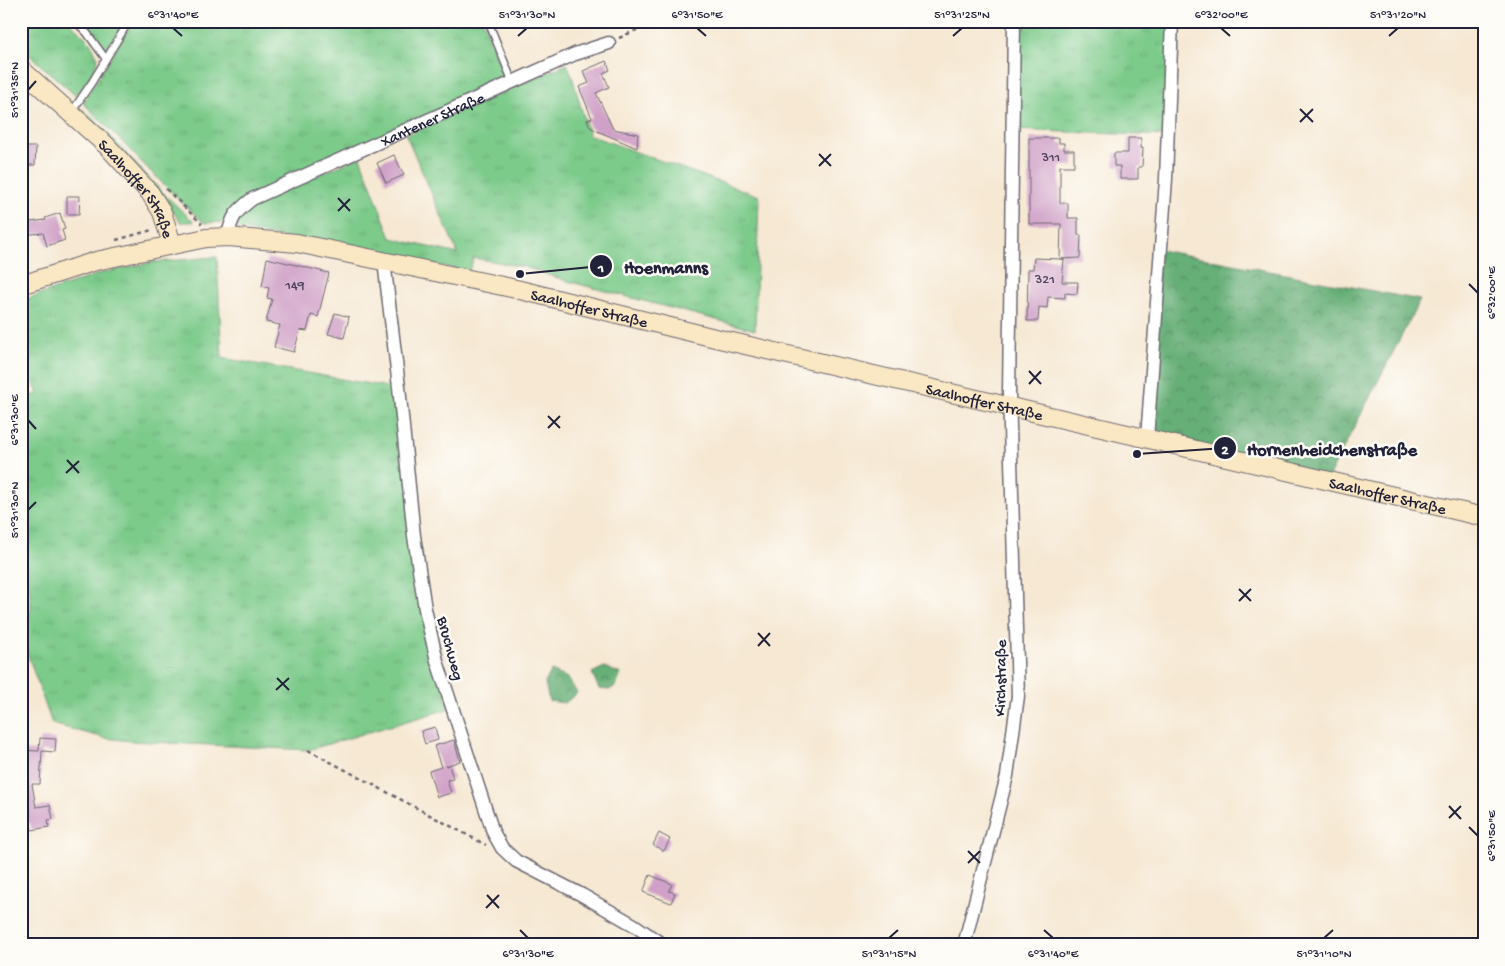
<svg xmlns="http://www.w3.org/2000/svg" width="1505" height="966" font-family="'Gochi Hand',sans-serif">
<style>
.grass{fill:url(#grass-tufts);stroke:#507663}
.forest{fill:url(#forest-crowns);stroke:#446859}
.building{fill:#d0a1c8}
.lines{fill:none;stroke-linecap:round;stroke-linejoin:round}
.lane-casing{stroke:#6c6770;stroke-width:9}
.street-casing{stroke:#6c6770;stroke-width:15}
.secondary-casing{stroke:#6c6770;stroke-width:20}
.path{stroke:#6c6770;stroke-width:2.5;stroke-dasharray:4 4;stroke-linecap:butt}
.lane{stroke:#fff;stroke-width:6}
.street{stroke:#fff;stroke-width:12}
.secondary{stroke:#fae7c3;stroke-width:18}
.ticks{fill:none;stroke:#22223b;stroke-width:2}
.labels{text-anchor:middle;stroke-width:5;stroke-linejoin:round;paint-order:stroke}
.number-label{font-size:14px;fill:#4e425e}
.street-label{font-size:16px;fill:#22223b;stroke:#fdfcf7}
.leader{fill:none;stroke:#22223b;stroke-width:2}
.callout-dot{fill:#22223b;stroke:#fdfcf7;stroke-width:2}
.mark-label{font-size:15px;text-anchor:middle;font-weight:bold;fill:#fff}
.callout-label{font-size:18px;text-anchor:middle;font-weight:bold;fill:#22223b;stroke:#fdfcf7;stroke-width:5;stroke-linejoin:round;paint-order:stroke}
.neatline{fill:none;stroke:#22223b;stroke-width:2}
.ticks-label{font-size:12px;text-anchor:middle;fill:#22223b}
</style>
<defs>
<pattern id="grass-tufts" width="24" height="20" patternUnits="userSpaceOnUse" patternTransform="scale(1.25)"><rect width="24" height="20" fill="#7dcb8b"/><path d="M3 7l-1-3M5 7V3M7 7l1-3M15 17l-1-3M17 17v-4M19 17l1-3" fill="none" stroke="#6cae79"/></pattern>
<pattern id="forest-crowns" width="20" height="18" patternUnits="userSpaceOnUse" patternTransform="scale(1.25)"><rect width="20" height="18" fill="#66af77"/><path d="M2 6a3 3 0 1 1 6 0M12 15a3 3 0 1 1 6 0" fill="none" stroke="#548e63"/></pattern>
</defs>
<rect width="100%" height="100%" fill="#fdfcf7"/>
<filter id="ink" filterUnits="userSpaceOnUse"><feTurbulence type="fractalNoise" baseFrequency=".02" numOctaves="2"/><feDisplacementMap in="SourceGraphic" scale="10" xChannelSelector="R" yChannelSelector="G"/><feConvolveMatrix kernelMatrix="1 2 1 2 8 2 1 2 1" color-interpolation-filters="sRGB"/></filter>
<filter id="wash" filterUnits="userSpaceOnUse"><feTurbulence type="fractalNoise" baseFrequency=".0096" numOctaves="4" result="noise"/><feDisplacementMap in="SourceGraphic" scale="20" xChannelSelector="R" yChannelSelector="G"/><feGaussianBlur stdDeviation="1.12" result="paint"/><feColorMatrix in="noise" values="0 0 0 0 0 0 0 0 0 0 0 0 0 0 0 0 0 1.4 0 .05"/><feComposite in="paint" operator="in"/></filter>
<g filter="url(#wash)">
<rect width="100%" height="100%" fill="#f6e8d3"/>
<g class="grass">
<path d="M 21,21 L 69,21 L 90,42 L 98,58 C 94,73 86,84 75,95 L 21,48 Z"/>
<path d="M 81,21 L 125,21 L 110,44 L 104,50 Z"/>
<path d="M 133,21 L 483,21 L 504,77 L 503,82 L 234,208 L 225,222 L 204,223 C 161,185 124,142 83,103 Z"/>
<path d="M 1014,21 L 1172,21 L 1168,136 L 1013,130 Z"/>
<path d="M 567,64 L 571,73 L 589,135 L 759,196 L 755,330 L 567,281 L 525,267 L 474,258 L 469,271 L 236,229 L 237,218 L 250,205 L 360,157 L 391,238 L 458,254 L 406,135 Z"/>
<path d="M 82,109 L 99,124 L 166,196 L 194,222 L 180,222 C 154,180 118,147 83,113 Z"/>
<path d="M 217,257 L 222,358 L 393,388 L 448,709 L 308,750 L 130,741 L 105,738 L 52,724 L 24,644 L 31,607 L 29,584 L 21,554 L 21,398 L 38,394 L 21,352 L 21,301 L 102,273 L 154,262 Z"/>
</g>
<g class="forest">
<path d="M 1160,250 L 1420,300 L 1327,480 L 1147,439 Z"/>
<path d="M 604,667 L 621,674 L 616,686 L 609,690 L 599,689 L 592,673 Z"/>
<path d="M 551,671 L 568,678 L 577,693 L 565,703 L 549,701 L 545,683 Z"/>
</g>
<g id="blocks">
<g class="building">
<path d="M 606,61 L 610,70 L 603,73 L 609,87 L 596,93 L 613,129 L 638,134 L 637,148 L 595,130 L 590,127 L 587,120 L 592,118 L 579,87 L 589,83 L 583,71 Z"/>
<path d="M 1029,138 L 1059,138 L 1059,143 L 1064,143 L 1064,150 L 1074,150 L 1074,166 L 1060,166 L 1060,203 L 1068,203 L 1068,218 L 1078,218 L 1078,235 L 1081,235 L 1080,258 L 1061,259 L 1064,259 L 1062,282 L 1078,282 L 1077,294 L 1065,293 L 1065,298 L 1048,297 L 1047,308 L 1039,307 L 1038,321 L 1027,321 L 1028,269 L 1033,269 L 1034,258 L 1060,259 L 1061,224 L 1029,224 Z"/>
<path d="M 1128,138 L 1141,138 L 1141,148 L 1143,148 L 1142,167 L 1138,167 L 1138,179 L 1120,179 L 1120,166 L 1114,166 L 1114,153 L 1128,153 Z"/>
<path d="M 21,147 L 36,147 L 35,165 L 21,165 Z"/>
<path d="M 394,155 L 404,175 L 386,183 L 377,163 Z"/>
<path d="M 67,196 L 80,196 L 79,214 L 67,214 Z"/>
<path d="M 60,213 L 65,229 L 62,230 L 65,240 L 47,246 L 43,233 L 21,235 L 21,223 L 46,220 L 45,218 Z"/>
<path d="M 267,258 L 329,273 L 318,317 L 311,315 L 307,331 L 300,330 L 294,352 L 274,347 L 280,325 L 266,322 L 272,299 L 267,298 L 269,288 L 262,286 Z"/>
<path d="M 335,313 L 349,317 L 344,338 L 328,334 Z"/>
<path d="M 435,727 L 438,740 L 425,744 L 421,731 Z"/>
<path d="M 40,738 L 56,739 L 55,752 L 42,751 L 40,784 L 32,784 L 36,807 L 50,805 L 53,819 L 48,820 L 49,827 L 32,830 L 30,823 L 21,824 L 21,750 L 39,751 Z"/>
<path d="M 454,740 L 460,761 L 446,766 L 449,765 L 453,779 L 447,780 L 451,793 L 437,797 L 429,771 L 441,767 L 434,746 Z"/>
<path d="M 659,833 L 670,839 L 664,851 L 653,845 Z"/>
<path d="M 650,875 L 672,884 L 669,891 L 675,893 L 671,903 L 643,892 Z"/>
</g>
</g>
</g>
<g filter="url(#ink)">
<use href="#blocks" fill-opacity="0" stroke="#6c6770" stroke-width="1"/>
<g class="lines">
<defs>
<g id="lane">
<path d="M 488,21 L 513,83"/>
<path d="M 106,59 L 129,21"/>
<path d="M 71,113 L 92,82 L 106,59 L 87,33 L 75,21"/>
</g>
<g id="street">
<path id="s1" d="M 228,237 C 231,216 237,211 252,199 L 575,54 L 609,43"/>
<path d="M 384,261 L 399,387 L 414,536 L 425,609 L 437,661 L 493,832 L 502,848 L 516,861 L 582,895 L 634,925 L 663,945"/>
<path d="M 1147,439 L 1166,179 L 1172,21"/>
<path d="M 964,945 L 1007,776 L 1018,696 L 1009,393 L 1014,21"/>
</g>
<g id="secondary">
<path id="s2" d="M 21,69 L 107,146 L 150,193 L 162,212 L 172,244"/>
<path id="s3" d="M 21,285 L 96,261 L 206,238 L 228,237 L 297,243 L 516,289 L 715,338 L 1484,517"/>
</g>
</defs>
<use href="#lane" class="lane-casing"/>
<use href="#street" class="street-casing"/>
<use href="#secondary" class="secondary-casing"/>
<g class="path">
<path d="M 619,38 L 656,21"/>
<path d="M 166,189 L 202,224"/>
<path d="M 116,240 L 152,230"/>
<path d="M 308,750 L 486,845"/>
<path d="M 21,904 L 25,945"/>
</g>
<use href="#lane" class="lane"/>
<use href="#street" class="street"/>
<use href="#secondary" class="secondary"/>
</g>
</g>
<path class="ticks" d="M 173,28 L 182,36M 697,28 L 706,36M 1221,28 L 1230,36M 518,36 L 527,28M 953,36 L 962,28M 1389,36 L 1398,28M 28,90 L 36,81M 1300,109 L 1313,122M 1300,122 L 1313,109M 819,154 L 831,166M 819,166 L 831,154M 338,198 L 350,211M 338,211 L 350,199M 1469,284 L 1478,293M 1029,371 L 1041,384M 1029,384 L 1041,371M 548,416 L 560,428M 28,420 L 36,429M 548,428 L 560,416M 67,460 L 79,473M 66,473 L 79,461M 28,510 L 36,502M 1239,589 L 1251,601M 1239,601 L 1251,589M 758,633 L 770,646M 758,646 L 770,633M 277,678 L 289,690M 276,690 L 289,678M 1449,806 L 1461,819M 1449,818 L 1461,806M 1469,827 L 1478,836M 968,851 L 980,863M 968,863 L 980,851M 487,895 L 499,908M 486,908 L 499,895M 520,930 L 528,938M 1044,930 L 1053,938M 889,938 L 898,930M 1324,938 L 1333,930"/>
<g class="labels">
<g class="number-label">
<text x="1051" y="161">311</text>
<text x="1045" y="283">321</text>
<text x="295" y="289">149</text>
</g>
<g class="street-label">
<text dy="6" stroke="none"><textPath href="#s1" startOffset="244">Xantener Straße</textPath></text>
<text dy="6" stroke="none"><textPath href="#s2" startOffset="168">Saalhoffer Straße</textPath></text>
<text dy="6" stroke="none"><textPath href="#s3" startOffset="582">Saalhoffer Straße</textPath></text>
<text dy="6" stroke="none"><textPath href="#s3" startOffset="988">Saalhoffer Straße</textPath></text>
<text dy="6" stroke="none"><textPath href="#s3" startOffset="1402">Saalhoffer Straße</textPath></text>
<text transform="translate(452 648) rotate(75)" y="6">Bruchweg</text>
<text transform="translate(999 678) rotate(-89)" y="6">Kirchstraße</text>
</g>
</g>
<path class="leader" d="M520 274L601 266M1137 454L1225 448"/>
<g class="callout-dot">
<circle cx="520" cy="274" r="5"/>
<circle cx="1137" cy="454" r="5"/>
<circle cx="601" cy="266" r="12"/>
<circle cx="1225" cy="448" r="12"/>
</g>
<g class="mark-label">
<text x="601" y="272">1</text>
<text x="1225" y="454">2</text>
</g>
<g class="callout-label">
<text x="666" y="273">Hoenmanns</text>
<text x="1332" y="455">Hornenheidchenstraße</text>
</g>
<rect width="1505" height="966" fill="none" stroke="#fdfcf7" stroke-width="55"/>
<rect x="28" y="28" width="1450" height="910" class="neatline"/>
<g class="ticks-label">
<text x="173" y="18">6°31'40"E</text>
<text x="527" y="18">51°31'30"N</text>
<text x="697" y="18">6°31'50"E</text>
<text x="962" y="18">51°31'25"N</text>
<text x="1221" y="18">6°32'00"E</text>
<text x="1398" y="18">51°31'20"N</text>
<text transform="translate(14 90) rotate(-90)" y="4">51°31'35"N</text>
<text transform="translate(1491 293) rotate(-90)" y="4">6°32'00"E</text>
<text transform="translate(14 420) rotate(-90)" y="4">6°31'30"E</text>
<text transform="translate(14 510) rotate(-90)" y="4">51°31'30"N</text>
<text transform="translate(1491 836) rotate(-90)" y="4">6°31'50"E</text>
<text x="528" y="957">6°31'30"E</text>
<text x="889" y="957">51°31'15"N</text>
<text x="1053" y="957">6°31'40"E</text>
<text x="1324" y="957">51°31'10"N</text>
</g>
</svg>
